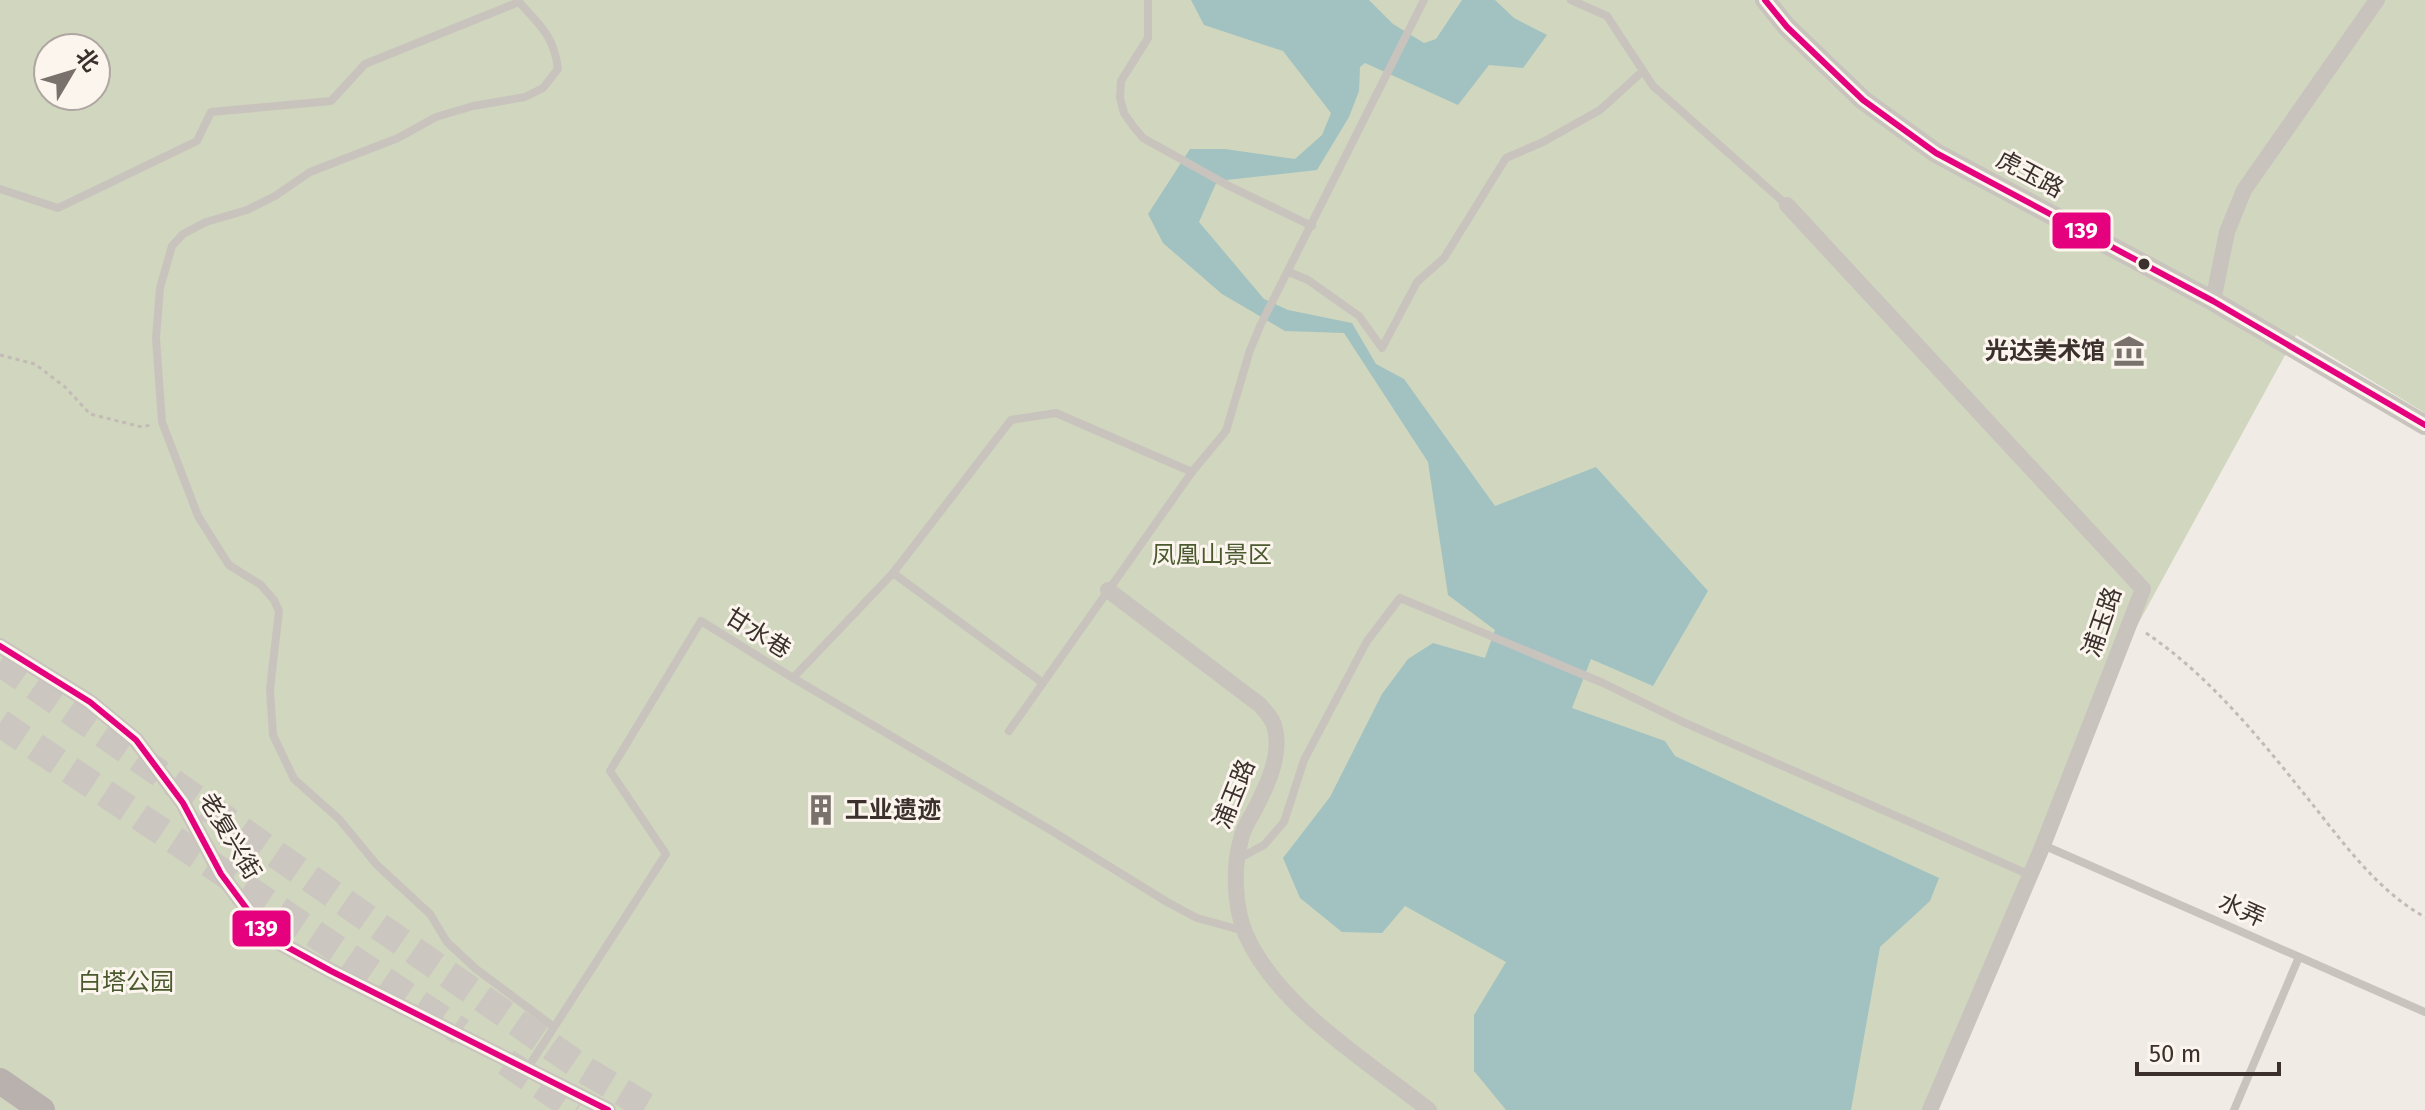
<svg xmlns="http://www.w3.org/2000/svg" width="2425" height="1110" font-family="'Fira Sans','Noto Sans SC',sans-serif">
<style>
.green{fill:#d1d6bf;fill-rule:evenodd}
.water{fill:#a1c2c1}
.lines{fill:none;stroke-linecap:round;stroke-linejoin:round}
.trunk-tunnel{stroke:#ccc6c0;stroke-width:28;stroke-dasharray:28 14;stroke-linecap:butt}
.path{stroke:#c2bbb6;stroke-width:3;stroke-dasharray:4 4;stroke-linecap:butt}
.service{stroke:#c9c3be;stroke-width:8}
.minor{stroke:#c9c3be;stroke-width:16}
.tertiary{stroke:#c9c3be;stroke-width:20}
.primary{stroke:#b8b1ad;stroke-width:26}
.bus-1-casing{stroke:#fbf5ee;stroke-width:12}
.bus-1{stroke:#e5007d;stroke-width:6}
.bus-dot{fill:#3b302b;stroke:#fbf5ee;stroke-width:3}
.labels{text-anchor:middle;stroke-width:6;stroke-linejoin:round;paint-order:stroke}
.street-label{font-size:24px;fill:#3b302b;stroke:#fbf5ee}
.poi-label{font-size:24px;font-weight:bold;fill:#3b302b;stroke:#fbf5ee;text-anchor:end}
.park-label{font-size:24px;fill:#4a5a2e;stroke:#fbf5ee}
.line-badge{stroke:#fbf5ee;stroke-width:3}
.badge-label{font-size:22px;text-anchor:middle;font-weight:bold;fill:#fff}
</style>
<rect width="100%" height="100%" fill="#f0ebe5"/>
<path class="green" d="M 0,0 L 2425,0 L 2425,413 L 2296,335 L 2121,655 L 1933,1110 L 0,1110 ZM 48,48 L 96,48 L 96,96 L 48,96 Z"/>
<path class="water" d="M 1191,0 L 1369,0 L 1393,24 L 1424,43 L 1436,39 L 1462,0 L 1495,0 L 1514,18 L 1547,35 L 1523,68 L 1489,65 L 1458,105 L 1365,63 L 1360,67 L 1359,91 L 1349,117 L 1317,170 L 1217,181 L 1199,222 L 1264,299 L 1288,310 L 1352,323 L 1376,364 L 1404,379 L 1495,506 L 1596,467 L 1708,591 L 1653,686 L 1591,659 L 1572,708 L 1665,741 L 1675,756 L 1939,878 L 1930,901 L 1880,947 L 1851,1110 L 1506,1110 L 1474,1071 L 1474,1015 L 1506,962 L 1405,906 L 1382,933 L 1342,932 L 1300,898 L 1283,858 L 1330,797 L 1382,694 L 1408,659 L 1433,643 L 1485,658 L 1495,630 L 1448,595 L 1428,462 L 1344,333 L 1285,331 L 1222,294 L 1163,243 L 1148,214 L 1190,149 L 1225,149 L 1295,159 L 1322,135 L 1331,113 L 1283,51 L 1204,25 Z"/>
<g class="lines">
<g class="trunk-tunnel">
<path d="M 0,662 L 585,1070 L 652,1110"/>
<path d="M 0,723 L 461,1032"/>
<path d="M 506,1062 L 577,1110"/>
</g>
<g class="path">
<path d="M 0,355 L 35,364 L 65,387 L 90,414 L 142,427 L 150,425"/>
<path d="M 2146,633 C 2210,676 2261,740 2309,800 C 2342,841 2377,891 2425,917"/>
</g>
<g class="service">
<path d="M 1148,0 L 1148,38 L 1121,81 L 1120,98 L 1124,113 L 1133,126 L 1143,138 L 1170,153 L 1229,186 L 1312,226"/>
<path d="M 1571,0 L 1607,16 L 1653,86 L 1787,205"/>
<path d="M 0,189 L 58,208 L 197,141 L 211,112 L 331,101 L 365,64 L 519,2 C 540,25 554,36 558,69 L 543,88 L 525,97 L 473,106 L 436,117 L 398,138 L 310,172 L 275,196 L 247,210 L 206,222 L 183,234 L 172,246 L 160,288 L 156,338 L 162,422 L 198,516 L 220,551 L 229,565 L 261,585 L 274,600 L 279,611 L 270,689 L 273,735 L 294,779 L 339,819 L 377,865 L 430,914 L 447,942 L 476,969 L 554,1027"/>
<path d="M 1289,272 L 1308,280 L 1359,316 L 1382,348 L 1417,282 L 1444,258 L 1506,158 L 1543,142 L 1600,110 L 1643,71"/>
<path d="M 893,573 L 1043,683"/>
<path d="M 793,678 L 1052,831 L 1167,902 L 1197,918 L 1244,931"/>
<path d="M 1009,731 L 1192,472 L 1226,431 L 1250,350 L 1261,324 L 1424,0"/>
<path d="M 2043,845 L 2425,1012"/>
<path d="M 1238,859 L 1264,845 L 1284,822 L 1304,760 L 1367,641 L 1400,598 L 1603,683 L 1683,722 L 2030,875"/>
<path d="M 527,1069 L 666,854 L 610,771 L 701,621 L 793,678 L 893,573 L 1011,420 L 1056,413 L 1192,472"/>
<path d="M 2234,1110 L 2299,957"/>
</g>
<g class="minor">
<path d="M 1787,205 L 2143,589 L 2043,845 L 1930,1110"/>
<path d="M 2213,301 L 2227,232 L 2244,190 L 2377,0"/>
<path d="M 1108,590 L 1260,705 C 1265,711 1272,718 1274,725 C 1283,753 1267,786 1254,811 C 1249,820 1243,829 1241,839 C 1233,867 1234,907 1246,935 C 1279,1008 1367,1061 1429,1110"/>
<path d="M 0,646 L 90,702 L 136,740 L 183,803 L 221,874 L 267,936 L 331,971 L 608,1110"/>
</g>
<path class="tertiary" d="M 1765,0 L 1787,27 L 1863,100 L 1936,153 L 2213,301 L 2425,425"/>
<path class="primary" d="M 0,1081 L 42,1110"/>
<defs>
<g id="bus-1">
<path d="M 1765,0 L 1787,27 L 1863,100 L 1936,153 L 2213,301 L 2425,425"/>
<path d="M 0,646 L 90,702 L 136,740 L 183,803 L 221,874 L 267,936 L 331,971 L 608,1110"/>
</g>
</defs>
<use href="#bus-1" class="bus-1-casing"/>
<use href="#bus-1" class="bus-1"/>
</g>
<defs>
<symbol id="museum-bare" viewBox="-9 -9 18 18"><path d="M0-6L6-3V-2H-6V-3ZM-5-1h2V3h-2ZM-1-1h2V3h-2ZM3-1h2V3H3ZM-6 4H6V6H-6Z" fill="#7a716c" stroke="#fbf5ee" stroke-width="2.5" paint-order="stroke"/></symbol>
<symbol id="building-bare" viewBox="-9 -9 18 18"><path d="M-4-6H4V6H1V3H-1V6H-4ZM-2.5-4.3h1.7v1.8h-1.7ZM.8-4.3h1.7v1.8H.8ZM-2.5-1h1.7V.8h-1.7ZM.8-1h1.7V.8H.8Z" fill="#7a716c" stroke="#fbf5ee" stroke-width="2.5" paint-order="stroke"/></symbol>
</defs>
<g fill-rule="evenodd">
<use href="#museum-bare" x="2107" y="329" width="44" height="44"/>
<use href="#building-bare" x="799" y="788" width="44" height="44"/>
</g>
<circle class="bus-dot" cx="2144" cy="264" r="7"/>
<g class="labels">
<g class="street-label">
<text transform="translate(2030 174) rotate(28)" y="8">虎玉路</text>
<text transform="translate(2102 622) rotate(-71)" y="8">浦玉路</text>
<text transform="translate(758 633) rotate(32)" y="8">甘水巷</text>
<text transform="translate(1234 794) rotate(-68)" y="8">浦玉路</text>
<text transform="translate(230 836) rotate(59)" y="8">老复兴街</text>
<text transform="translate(2242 910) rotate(24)" y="8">水弄</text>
</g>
<g class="poi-label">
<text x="2105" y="359">光达美术馆</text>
<text x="845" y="818" text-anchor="start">工业遗迹</text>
</g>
<g class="park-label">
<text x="1212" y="563">凤凰山景区</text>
<text x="126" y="990">白塔公园</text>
</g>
</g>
<g class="line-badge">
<rect x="2051" y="211" width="61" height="39" rx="8" fill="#e5007d"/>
<rect x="231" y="909" width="61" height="39" rx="8" fill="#e5007d"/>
</g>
<g class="badge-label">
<text x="2081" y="238">139</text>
<text x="261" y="936">139</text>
</g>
<g transform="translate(72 72) rotate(52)"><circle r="38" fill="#fbf5ee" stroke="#aea6a0" stroke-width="2"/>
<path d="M0-6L14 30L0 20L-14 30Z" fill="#7a716c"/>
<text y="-12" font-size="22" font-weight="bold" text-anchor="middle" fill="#3b302b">北</text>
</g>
<path d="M2137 1062v12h142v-12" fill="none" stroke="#3b302b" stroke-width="4"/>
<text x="2149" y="1062" font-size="24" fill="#3b302b" stroke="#fbf5ee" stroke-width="6" paint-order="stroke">50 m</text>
</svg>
